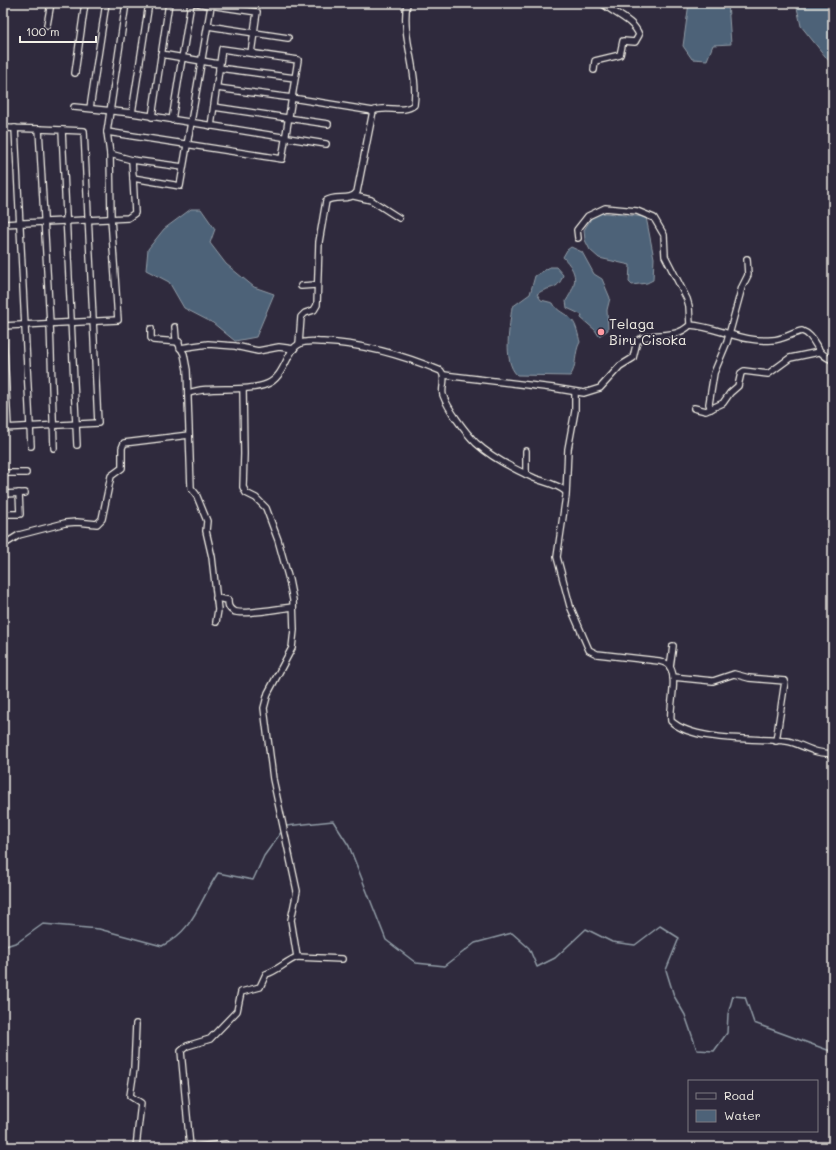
<svg xmlns="http://www.w3.org/2000/svg" width="836" height="1150" font-family="Mali,sans-serif">
<style>
.water{fill:#4d6278;stroke:#909ba5}
.lines{fill:none;stroke-linecap:round;stroke-linejoin:round}
.stream{stroke:#909ba5;stroke-width:1.5}
.street-casing{stroke:#f4f1e8;stroke-width:8}
.street{stroke:#2f2a3d;stroke-width:5.5}
.poi-dot{fill:#ff9aa2;stroke:#2f2a3d;stroke-width:1.5}
.labels{text-anchor:middle;stroke-width:3;stroke-linejoin:round;paint-order:stroke}
.poi-label{font-size:14px;fill:#f4f1e8;stroke:#2f2a3d;text-anchor:start}
</style>
<rect width="100%" height="100%" fill="#2f2a3d"/>
<filter id="ink" filterUnits="userSpaceOnUse"><feTurbulence type="fractalNoise" baseFrequency=".025" numOctaves="2"/><feDisplacementMap in="SourceGraphic" scale="8" xChannelSelector="R" yChannelSelector="G"/><feConvolveMatrix kernelMatrix="1 2 1 2 8 2 1 2 1" color-interpolation-filters="sRGB"/></filter>
<g filter="url(#ink)">
<g class="water">
<path d="M 689,3 L 728,3 L 731,44 L 713,45 L 707,60 L 692,59 L 683,46 Z"/>
<path d="M 796,3 L 833,3 L 833,66 L 801,26 Z"/>
<path d="M 191,209 L 201,209 L 215,229 L 210,243 L 226,264 L 254,287 L 274,294 L 256,337 L 235,341 L 213,323 L 184,308 L 169,282 L 146,270 L 148,249 L 164,229 Z"/>
<path d="M 605,213 L 646,217 L 654,258 L 653,280 L 647,283 L 632,285 L 629,282 L 630,265 L 599,258 L 590,250 L 585,240 L 584,230 L 594,214 Z"/>
<path d="M 571,247 L 582,252 L 594,274 L 602,279 L 610,298 L 607,310 L 608,330 L 599,336 L 595,330 L 581,318 L 582,315 L 567,308 L 566,301 C 578,282 578,273 563,257 L 567,250 Z"/>
<path d="M 550,267 L 556,267 L 563,275 C 558,292 549,285 537,294 L 541,300 L 553,303 C 557,312 566,313 572,320 C 577,326 578,335 580,342 C 574,352 577,368 570,376 L 517,375 C 502,360 510,326 512,307 L 530,294 L 535,276 Z"/>
</g>
<g class="lines">
<g class="stream">
<path d="M 286,826 L 333,821 L 349,846 L 386,940 L 416,963 L 445,966 L 475,943 L 512,933 L 529,948 L 537,967 L 555,958 L 586,929 L 612,942 L 635,945 L 660,926 L 679,938 L 666,970 L 674,996 L 685,1015 L 697,1050 L 714,1051 L 727,1033 L 728,1014 L 733,996 L 745,997 L 754,1023 L 833,1052"/>
<path d="M 3,947 L 18,942 L 43,924 L 99,929 L 162,946 C 195,929 198,903 218,873 L 253,880 L 264,856 L 282,831"/>
</g>
<defs>
<g id="street">
<path d="M 196,3 L 257,12 L 251,53"/>
<path d="M 47,25 L 51,3"/>
<path d="M 208,26 L 288,38"/>
<path d="M 161,54 L 219,64"/>
<path d="M 219,68 L 295,78"/>
<path d="M 594,70 L 595,61 L 620,55 L 623,41 L 635,42 L 639,35 C 634,20 613,13 602,3"/>
<path d="M 75,73 L 85,3"/>
<path d="M 217,88 L 292,98 L 373,111"/>
<path d="M 74,107 L 132,113 L 326,144"/>
<path d="M 214,107 L 328,124"/>
<path d="M 90,108 L 106,3"/>
<path d="M 132,113 L 149,3"/>
<path d="M 152,117 L 169,3"/>
<path d="M 172,120 L 191,3"/>
<path d="M 3,128 L 39,129"/>
<path d="M 15,128 L 31,446"/>
<path d="M 107,132 L 282,159 L 298,60 L 222,49 L 211,126"/>
<path d="M 132,160 L 183,167"/>
<path d="M 133,178 L 180,186 L 211,6"/>
<path d="M 354,196 L 371,200 L 399,218"/>
<path d="M 3,224 L 128,218 L 135,213 L 132,160 L 110,154"/>
<path d="M 301,286 L 316,285"/>
<path d="M 690,325 C 718,327 743,343 772,340 C 782,340 792,333 802,331 C 817,336 814,354 833,360"/>
<path d="M 3,326 L 118,320 L 111,218 L 110,154 L 107,132 L 126,3"/>
<path d="M 175,327 L 176,339 L 184,354 L 187,370 L 191,488 L 196,494 L 207,521 L 206,531 L 212,557 L 218,610 L 216,622"/>
<path d="M 151,329 L 151,338 L 153,340 L 179,342"/>
<path d="M 3,331 L 8,427"/>
<path d="M 299,344 L 301,317 L 305,313 L 314,310 L 317,305 L 319,242 L 326,201 C 335,194 350,202 357,192 L 373,111 C 385,105 404,114 414,105 C 419,71 401,39 407,3"/>
<path d="M 180,348 L 208,344 L 235,346 L 258,351 L 279,347 L 294,349"/>
<path d="M 444,375 L 553,388 L 584,393 L 600,388 L 620,366 L 633,358 L 637,341 C 655,330 673,341 690,325 L 689,306 L 687,299 L 665,256 L 664,235 L 654,218 L 637,211 L 605,208 L 588,216 L 577,230 L 578,238"/>
<path d="M 189,393 C 208,385 245,393 267,384 C 285,377 286,351 299,344 C 306,340 315,342 323,342 C 364,344 403,355 441,371 C 447,378 441,387 443,395 C 448,409 465,432 476,443 C 492,458 514,469 534,478 C 544,482 557,484 565,491"/>
<path d="M 575,393 L 575,411 L 568,449 L 566,496 L 557,557 L 570,606 L 589,650 L 597,654 L 659,661 C 663,662 668,663 670,667 C 678,680 669,706 671,721 C 693,742 756,738 786,741 C 795,742 803,747 812,750 C 818,753 826,753 833,754"/>
<path d="M 694,408 L 706,411 L 723,403 L 730,393 L 738,386 L 741,373 L 744,371 L 768,374 L 790,358 L 819,352"/>
<path d="M 711,409 L 709,404 L 714,373 L 727,342 L 742,287 L 748,275 L 747,259"/>
<path d="M 3,428 L 98,423 L 84,131 L 62,130"/>
<path d="M 54,448 L 50,323 L 39,129 L 62,130 L 77,445"/>
<path d="M 3,473 L 26,473"/>
<path d="M 526,474 L 526,451"/>
<path d="M 3,494 L 25,493"/>
<path d="M 3,514 L 20,514 L 19,493"/>
<path d="M 3,545 L 19,535 L 65,523 L 77,522 L 97,524 L 102,519 L 111,476 L 122,468 L 122,448 L 124,443 L 189,435"/>
<path d="M 216,598 L 228,600 C 228,604 228,608 233,611 C 242,616 280,608 293,607"/>
<path d="M 670,667 L 673,646"/>
<path d="M 673,677 L 713,681 L 734,674 L 749,678 L 785,681 L 776,741"/>
<path d="M 297,957 L 342,959"/>
<path d="M 136,1024 L 134,1069 L 130,1096 L 141,1103 L 136,1147"/>
<path d="M 190,1147 L 181,1051 L 187,1046 L 210,1039 L 237,1011 L 241,992 L 260,987 L 266,974 C 277,971 285,962 297,957 L 291,920 L 297,891 L 273,779 L 264,708 L 268,693 L 292,648 L 294,630 L 293,600 L 289,580 L 278,540 L 266,508 L 256,498 L 246,493 L 243,487 L 244,454 L 243,389"/>
<path d="M 196,1147 L 226,1144"/>
</g>
</defs>
<use href="#street" class="street-casing"/>
<use href="#street" class="street"/>
</g>
</g>
<circle class="poi-dot" cx="601" cy="332" r="4"/>
<g class="labels">
<g class="poi-label">
<text x="609" y="329">Telaga<tspan x="609" dy="16">Biru Cisoka</tspan></text>
</g>
</g>
<rect width="836" height="1150" fill="none" stroke="#2f2a3d" stroke-width="16"/>
<rect x="8" y="8" width="820" height="1134" fill="none" stroke="#f4f1e8" stroke-width="1.5" filter="url(#ink)"/>
<rect x="688" y="1080" width="130" height="52" fill="#2f2a3d" stroke="#7e7a81"/>
<rect x="696" y="1093" width="20" height="6" fill="#2f2a3d" stroke="#7e7a81"/>
<text x="724" y="1100" font-size="12" fill="#f4f1e8">Road</text>
<rect x="696" y="1110" width="20" height="12" fill="#4d6278" stroke="#7e7a81"/>
<text x="724" y="1120" font-size="12" fill="#f4f1e8">Water</text>
<path d="M20 36v6h76v-6" fill="none" stroke="#f4f1e8" stroke-width="2"/>
<text x="26" y="36" font-size="12" fill="#f4f1e8" stroke="#2f2a3d" stroke-width="3" paint-order="stroke">100 m</text>
</svg>
